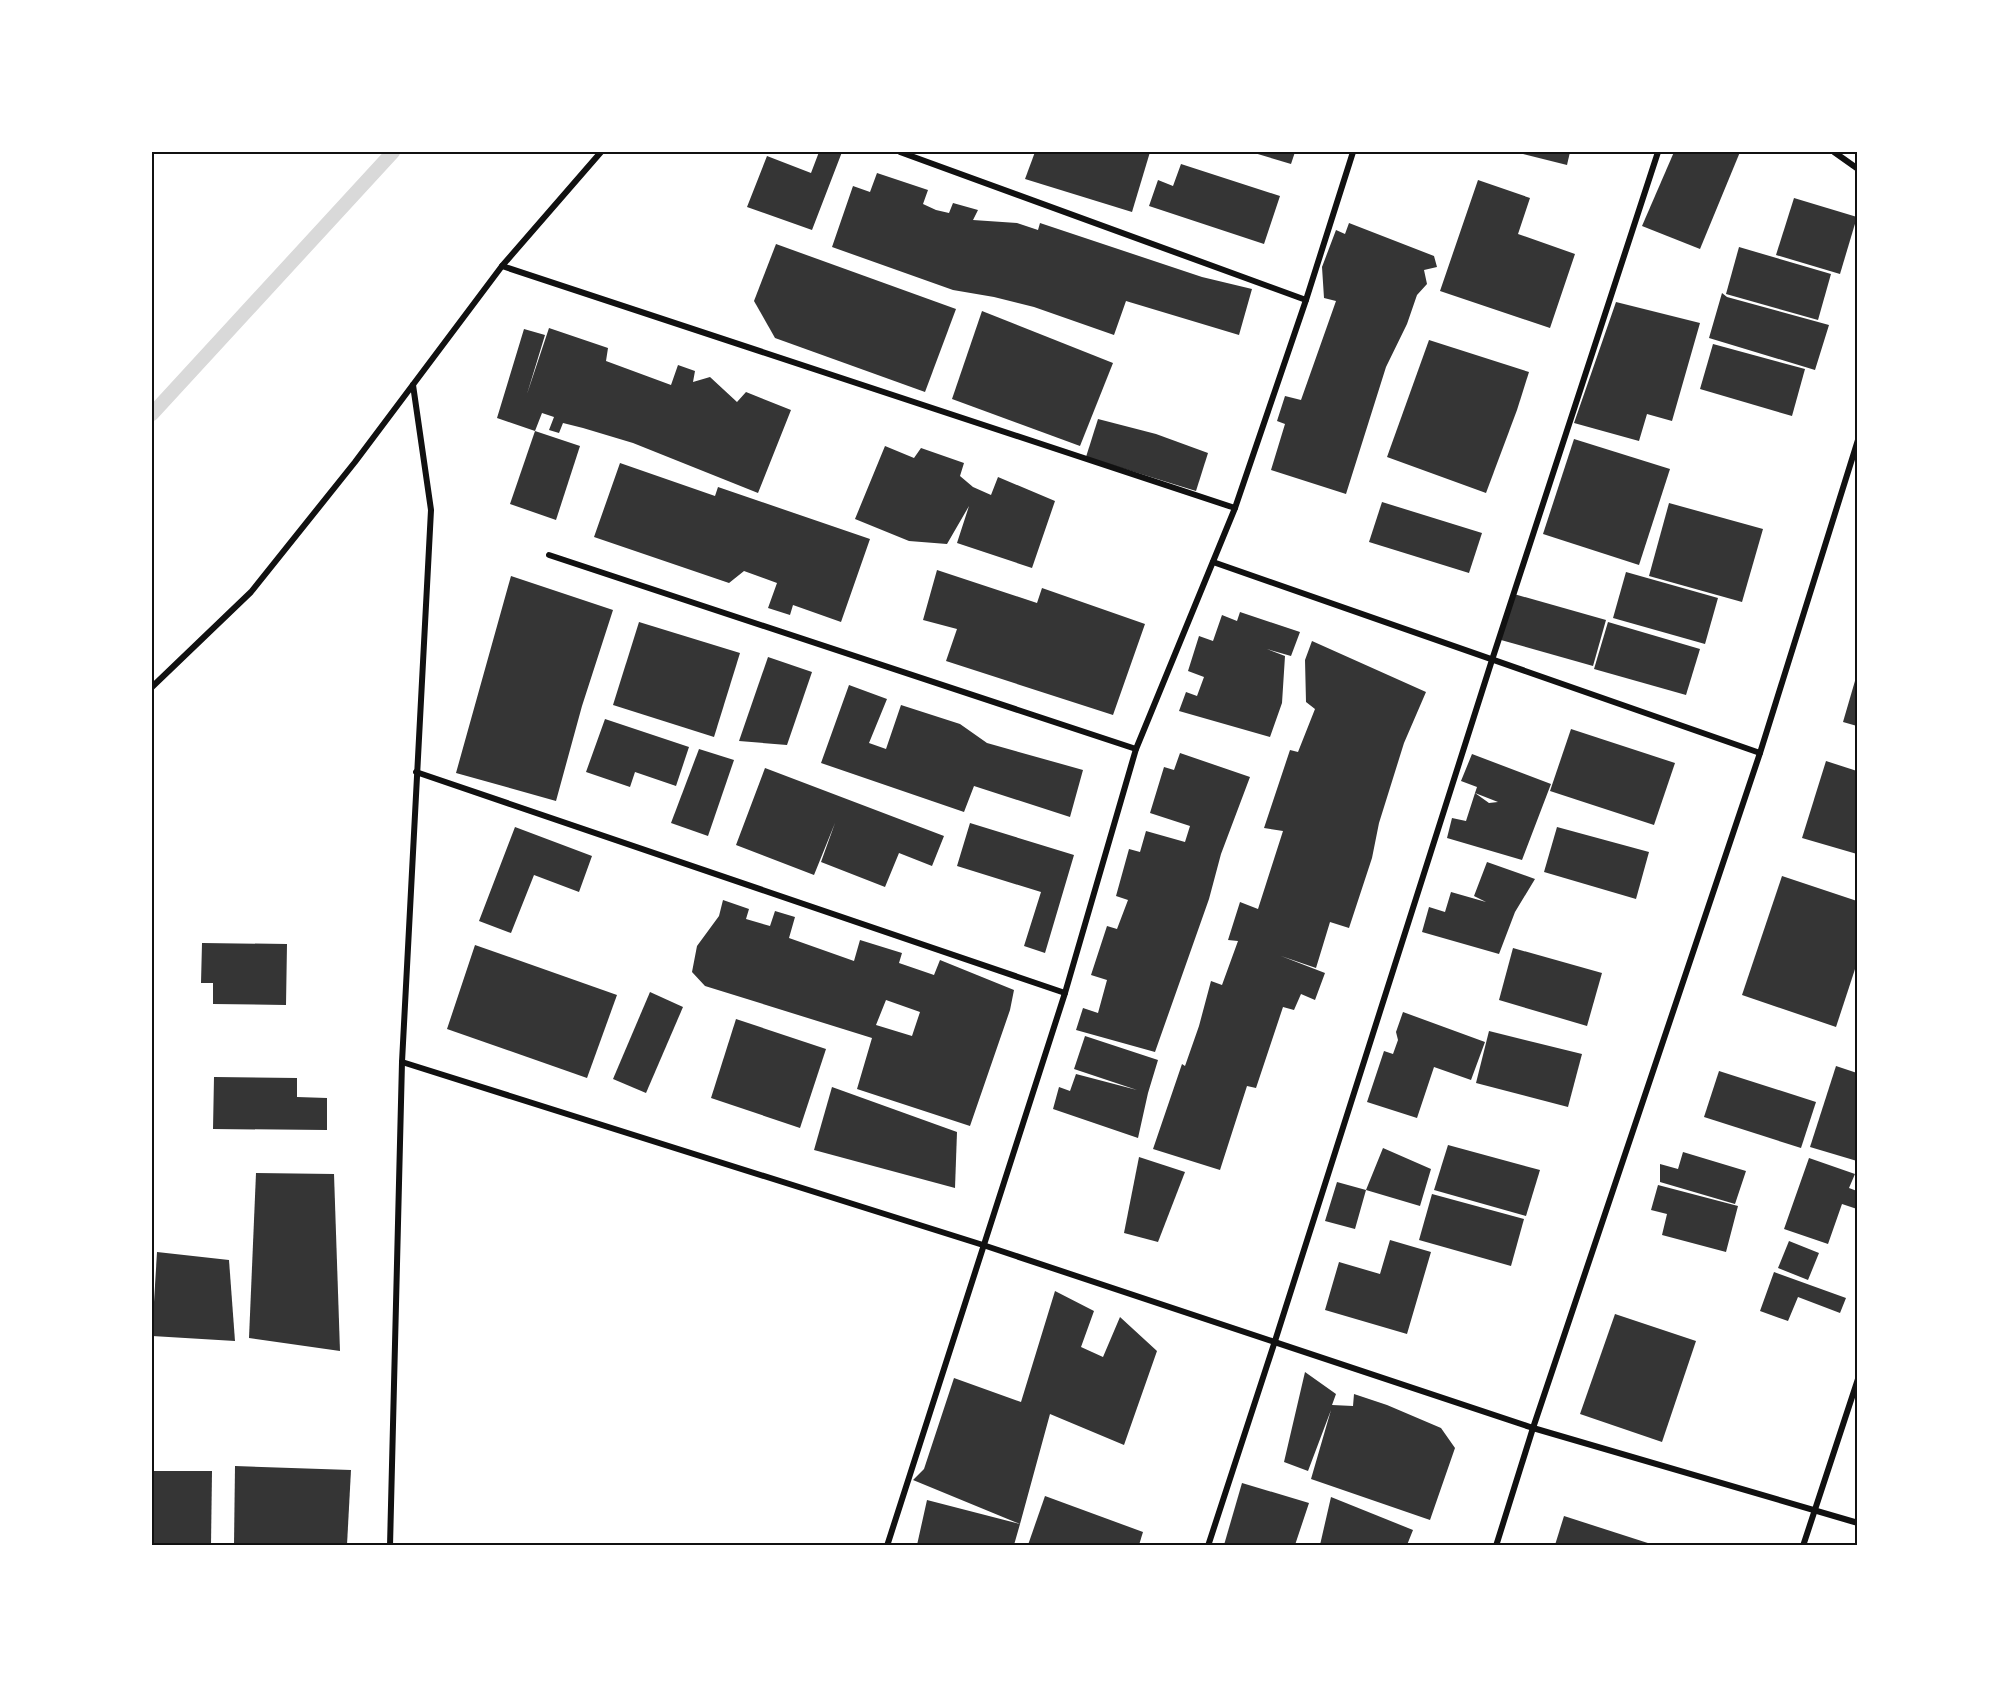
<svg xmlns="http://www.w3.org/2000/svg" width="2009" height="1697" font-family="'Archivo Narrow',sans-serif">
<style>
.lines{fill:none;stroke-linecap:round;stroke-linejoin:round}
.stream{stroke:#d9d9d9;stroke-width:14}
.building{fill:#353535;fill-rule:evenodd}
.minor{stroke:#111;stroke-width:6}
.neatline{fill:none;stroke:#111;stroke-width:2}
</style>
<rect width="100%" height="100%" fill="#fff"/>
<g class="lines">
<path class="stream" d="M 152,414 L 393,152"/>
</g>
<g class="building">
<path d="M 819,152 L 842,152 L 812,230 L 747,207 L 767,156 L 811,173 Z"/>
<path d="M 1035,152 L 1150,152 L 1132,212 L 1025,179 Z"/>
<path d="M 1251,152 L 1295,152 L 1291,164 Z"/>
<path d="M 1515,152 L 1570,152 L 1567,165 Z"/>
<path d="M 1674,152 L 1740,152 L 1700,249 L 1642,226 Z"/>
<path d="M 1181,164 L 1280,196 L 1264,244 L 1149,206 L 1158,180 L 1173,186 Z"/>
<path d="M 877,173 L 928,190 L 923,204 L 936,210 L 949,213 L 953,203 L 978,210 L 973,220 L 1017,223 L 1038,230 L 1040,223 L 1202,277 L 1252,289 L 1239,335 L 1126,301 L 1114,335 L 1034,307 L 994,297 L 953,290 L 832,247 L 853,186 L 870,192 Z"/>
<path d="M 1478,180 L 1530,198 L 1518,234 L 1575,254 L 1550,328 L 1440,291 Z"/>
<path d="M 1794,198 L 1857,217 L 1840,274 L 1776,255 Z"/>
<path d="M 1349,223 L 1434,256 L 1437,267 L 1424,270 L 1427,284 L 1417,295 L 1407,324 L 1386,367 L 1346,494 L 1271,470 L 1285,424 L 1277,421 L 1285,396 L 1301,400 L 1336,301 L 1324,298 L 1322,267 L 1336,230 L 1345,234 Z"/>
<path d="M 776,244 L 956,309 L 925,392 L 775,338 L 754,301 Z"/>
<path d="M 1739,247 L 1831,274 L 1818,320 L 1726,294 Z"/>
<path d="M 1722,293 L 1727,297 L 1829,325 L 1815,370 L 1709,338 Z"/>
<path d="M 1616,302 L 1700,323 L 1672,421 L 1647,414 L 1639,441 L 1574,423 Z"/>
<path d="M 982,311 L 1113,363 L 1080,446 L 952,399 Z"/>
<path d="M 549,328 L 608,348 L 606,361 L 671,385 L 678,365 L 695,371 L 693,382 L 710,377 L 737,402 L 746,392 L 791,410 L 758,493 L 633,443 L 583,428 L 563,423 L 559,433 L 549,430 L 554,417 L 542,413 L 535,431 L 497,418 L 524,329 L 545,335 L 527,394 Z"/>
<path d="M 1429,340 L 1529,372 L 1517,410 L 1486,493 L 1387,457 Z"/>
<path d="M 1713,344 L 1805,369 L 1792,416 L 1700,389 Z"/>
<path d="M 1098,419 L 1156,434 L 1208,453 L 1196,491 L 1086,457 Z"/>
<path d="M 535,431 L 580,446 L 556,520 L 510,504 Z"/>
<path d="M 1574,439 L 1670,469 L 1639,565 L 1543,534 Z"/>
<path d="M 885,446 L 914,458 L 921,448 L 964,463 L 960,476 L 973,487 L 991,495 L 998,477 L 1055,501 L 1032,568 L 957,543 L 969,506 L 947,544 L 909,541 L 855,519 Z"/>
<path d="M 620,463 L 715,496 L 718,487 L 870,539 L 841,622 L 793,605 L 790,615 L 768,608 L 777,583 L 744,571 L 729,583 L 594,537 Z"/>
<path d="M 1382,502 L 1482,533 L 1469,573 L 1369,542 Z"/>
<path d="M 1669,503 L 1763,529 L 1742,602 L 1649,576 Z"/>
<path d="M 937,570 L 1037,603 L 1042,588 L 1145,624 L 1113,715 L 946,661 L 957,629 L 923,620 Z"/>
<path d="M 1626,572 L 1718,598 L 1705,644 L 1613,618 Z"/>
<path d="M 511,576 L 613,610 L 582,706 L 556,801 L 456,773 Z"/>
<path d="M 1514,594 L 1606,620 L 1593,666 L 1501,640 Z"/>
<path d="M 1240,612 L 1300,632 L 1291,656 L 1267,649 L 1285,656 L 1282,703 L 1270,737 L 1179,711 L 1186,692 L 1197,696 L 1204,677 L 1188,671 L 1199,636 L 1213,641 L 1222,615 L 1237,621 Z"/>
<path d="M 639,622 L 740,653 L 714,737 L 613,705 Z"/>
<path d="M 1608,622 L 1700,649 L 1686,695 L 1594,669 Z"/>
<path d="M 1312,641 L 1426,692 L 1404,743 L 1379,823 L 1372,858 L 1349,928 L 1330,922 L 1316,968 L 1281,956 L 1325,973 L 1315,1000 L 1301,994 L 1294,1010 L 1283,1007 L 1256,1088 L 1247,1086 L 1220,1170 L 1153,1149 L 1182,1064 L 1185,1066 L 1199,1026 L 1211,981 L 1222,985 L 1238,941 L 1228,940 L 1240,902 L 1258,909 L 1283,831 L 1264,828 L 1290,750 L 1298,752 L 1315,709 L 1306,702 L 1305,660 Z"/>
<path d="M 768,657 L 812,672 L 787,745 L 739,741 Z"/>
<path d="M 1857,674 L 1857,726 L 1843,722 Z"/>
<path d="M 849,685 L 887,699 L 869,743 L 886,749 L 901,705 L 960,724 L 987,743 L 1083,770 L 1070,817 L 974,786 L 964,812 L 821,763 Z"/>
<path d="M 605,719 L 689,747 L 676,786 L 635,772 L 630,787 L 586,772 Z"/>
<path d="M 1571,729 L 1675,763 L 1654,825 L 1550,791 Z"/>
<path d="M 699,749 L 734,760 L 708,836 L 671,823 Z"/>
<path d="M 1180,753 L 1250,777 L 1221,854 L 1209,899 L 1155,1052 L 1076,1030 L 1083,1008 L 1098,1013 L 1107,980 L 1091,975 L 1107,926 L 1117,929 L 1128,900 L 1116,896 L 1129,849 L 1140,852 L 1146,831 L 1185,842 L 1190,826 L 1150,813 L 1164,767 L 1174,770 Z"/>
<path d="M 1472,754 L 1551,784 L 1522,860 L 1447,838 L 1452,818 L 1466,821 L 1475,793 L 1477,787 L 1461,781 ZM 1475,793 L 1498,802 L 1489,803 Z"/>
<path d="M 1826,761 L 1857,771 L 1857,854 L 1802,838 Z"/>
<path d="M 765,768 L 944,836 L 932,866 L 899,853 L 885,887 L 821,862 L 835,823 L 814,875 L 736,845 Z"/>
<path d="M 970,823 L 1074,855 L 1045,953 L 1024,946 L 1041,892 L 957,866 Z"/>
<path d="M 515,827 L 592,856 L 579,892 L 534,875 L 511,933 L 479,921 Z"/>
<path d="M 1557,827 L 1649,852 L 1636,899 L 1544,872 Z"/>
<path d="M 1487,862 L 1535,879 L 1515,912 L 1499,954 L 1422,932 L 1429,907 L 1445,912 L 1451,892 L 1486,902 L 1474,896 Z"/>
<path d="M 1782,876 L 1857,901 L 1857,963 L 1836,1027 L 1742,995 Z"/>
<path d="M 723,900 L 749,909 L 746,919 L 770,926 L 775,911 L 795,917 L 789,938 L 854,961 L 860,940 L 902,953 L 899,963 L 934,975 L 940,960 L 1014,990 L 1010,1010 L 970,1126 L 857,1089 L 872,1038 L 705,986 L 692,972 L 697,946 L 719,916 ZM 886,1000 L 920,1012 L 912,1036 L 876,1025 Z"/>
<path d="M 202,943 L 287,944 L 286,1005 L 213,1004 L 213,983 L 201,983 Z"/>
<path d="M 475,945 L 617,995 L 587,1078 L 447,1029 Z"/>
<path d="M 1513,948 L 1602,973 L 1587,1026 L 1499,1000 Z"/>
<path d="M 650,992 L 683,1007 L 646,1093 L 613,1079 Z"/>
<path d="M 1403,1012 L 1485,1042 L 1471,1080 L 1434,1067 L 1417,1118 L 1367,1102 L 1384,1051 L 1393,1054 L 1398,1040 L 1396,1032 Z"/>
<path d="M 736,1019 L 826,1049 L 800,1128 L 711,1098 Z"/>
<path d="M 1489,1031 L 1582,1054 L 1568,1107 L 1476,1083 Z"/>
<path d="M 1085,1036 L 1158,1060 L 1148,1093 L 1138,1138 L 1053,1109 L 1059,1087 L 1070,1091 L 1076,1074 L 1137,1090 L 1074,1069 Z"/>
<path d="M 1836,1066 L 1857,1073 L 1857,1161 L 1810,1147 Z"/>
<path d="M 1719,1071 L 1816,1102 L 1801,1148 L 1704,1117 Z"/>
<path d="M 214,1077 L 297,1078 L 297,1097 L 327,1098 L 327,1130 L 213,1129 Z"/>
<path d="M 832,1087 L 957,1132 L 955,1188 L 814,1150 Z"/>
<path d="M 1448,1145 L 1540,1170 L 1526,1216 L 1434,1190 Z"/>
<path d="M 1383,1148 L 1431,1169 L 1420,1206 L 1366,1190 L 1355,1229 L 1325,1221 L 1337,1182 L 1366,1190 Z"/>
<path d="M 1683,1152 L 1746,1171 L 1735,1204 L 1660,1182 L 1660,1164 L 1678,1169 Z"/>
<path d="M 1139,1157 L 1185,1172 L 1158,1242 L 1124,1233 Z"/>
<path d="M 1809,1158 L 1855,1174 L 1849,1188 L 1857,1191 L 1857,1209 L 1842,1204 L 1828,1244 L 1784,1229 Z"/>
<path d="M 256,1173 L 334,1174 L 340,1351 L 249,1338 Z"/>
<path d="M 1658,1185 L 1738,1206 L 1726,1252 L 1662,1235 L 1667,1214 L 1651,1210 Z"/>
<path d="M 1432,1194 L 1524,1219 L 1511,1266 L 1419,1240 Z"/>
<path d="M 1390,1240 L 1431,1252 L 1407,1334 L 1325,1310 L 1339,1262 L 1380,1274 Z"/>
<path d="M 1789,1241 L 1819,1253 L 1808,1280 L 1778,1268 Z"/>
<path d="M 157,1252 L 229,1260 L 235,1341 L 152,1336 Z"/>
<path d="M 1774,1272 L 1846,1298 L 1840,1313 L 1798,1297 L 1788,1321 L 1760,1311 Z"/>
<path d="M 1055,1291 L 1094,1311 L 1081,1347 L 1103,1357 L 1120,1317 L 1157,1351 L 1124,1445 L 1050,1414 L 1020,1524 L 1014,1545 L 917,1545 L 927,1500 L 1020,1524 L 913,1480 L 924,1469 L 954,1378 L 1021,1402 Z"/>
<path d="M 1615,1314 L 1696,1341 L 1662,1442 L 1580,1414 Z"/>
<path d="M 1305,1372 L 1336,1394 L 1332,1405 L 1353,1406 L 1354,1394 L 1387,1405 L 1441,1428 L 1455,1448 L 1430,1520 L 1311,1479 L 1331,1410 L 1308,1471 L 1284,1462 Z"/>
<path d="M 235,1466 L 351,1470 L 347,1545 L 234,1545 Z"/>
<path d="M 152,1471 L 212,1471 L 211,1545 L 152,1545 Z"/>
<path d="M 1242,1483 L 1309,1503 L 1295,1545 L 1224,1545 Z"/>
<path d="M 1045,1496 L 1143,1532 L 1139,1545 L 1028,1545 Z"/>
<path d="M 1331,1497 L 1413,1530 L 1407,1545 L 1320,1545 Z"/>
<path d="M 1564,1516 L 1654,1545 L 1555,1545 Z"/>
</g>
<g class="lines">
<g class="minor">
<path d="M 900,152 L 1306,300"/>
<path d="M 1834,152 L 1858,169"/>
<path d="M 502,266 L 1235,508"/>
<path d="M 549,555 L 1136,749"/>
<path d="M 1213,562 L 1760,753"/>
<path d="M 152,687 L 251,592 L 355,462 L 502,266 L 601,152"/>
<path d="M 416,772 L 1065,993"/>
<path d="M 402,1062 L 983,1245 L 1533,1428 L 1858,1523"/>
<path d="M 390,1546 L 402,1062 L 431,510 L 413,385"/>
<path d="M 887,1546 L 1065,993 L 1136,749 L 1235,508 L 1306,300 L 1353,152"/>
<path d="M 1208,1546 L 1275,1341 L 1492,660 L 1658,152"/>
<path d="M 1496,1546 L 1533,1428 L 1760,753 L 1858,440"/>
<path d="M 1803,1546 L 1858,1379"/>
</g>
</g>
<rect width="2009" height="1697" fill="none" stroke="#ffffff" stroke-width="306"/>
<rect x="153" y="153" width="1703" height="1391" class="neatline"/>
</svg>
